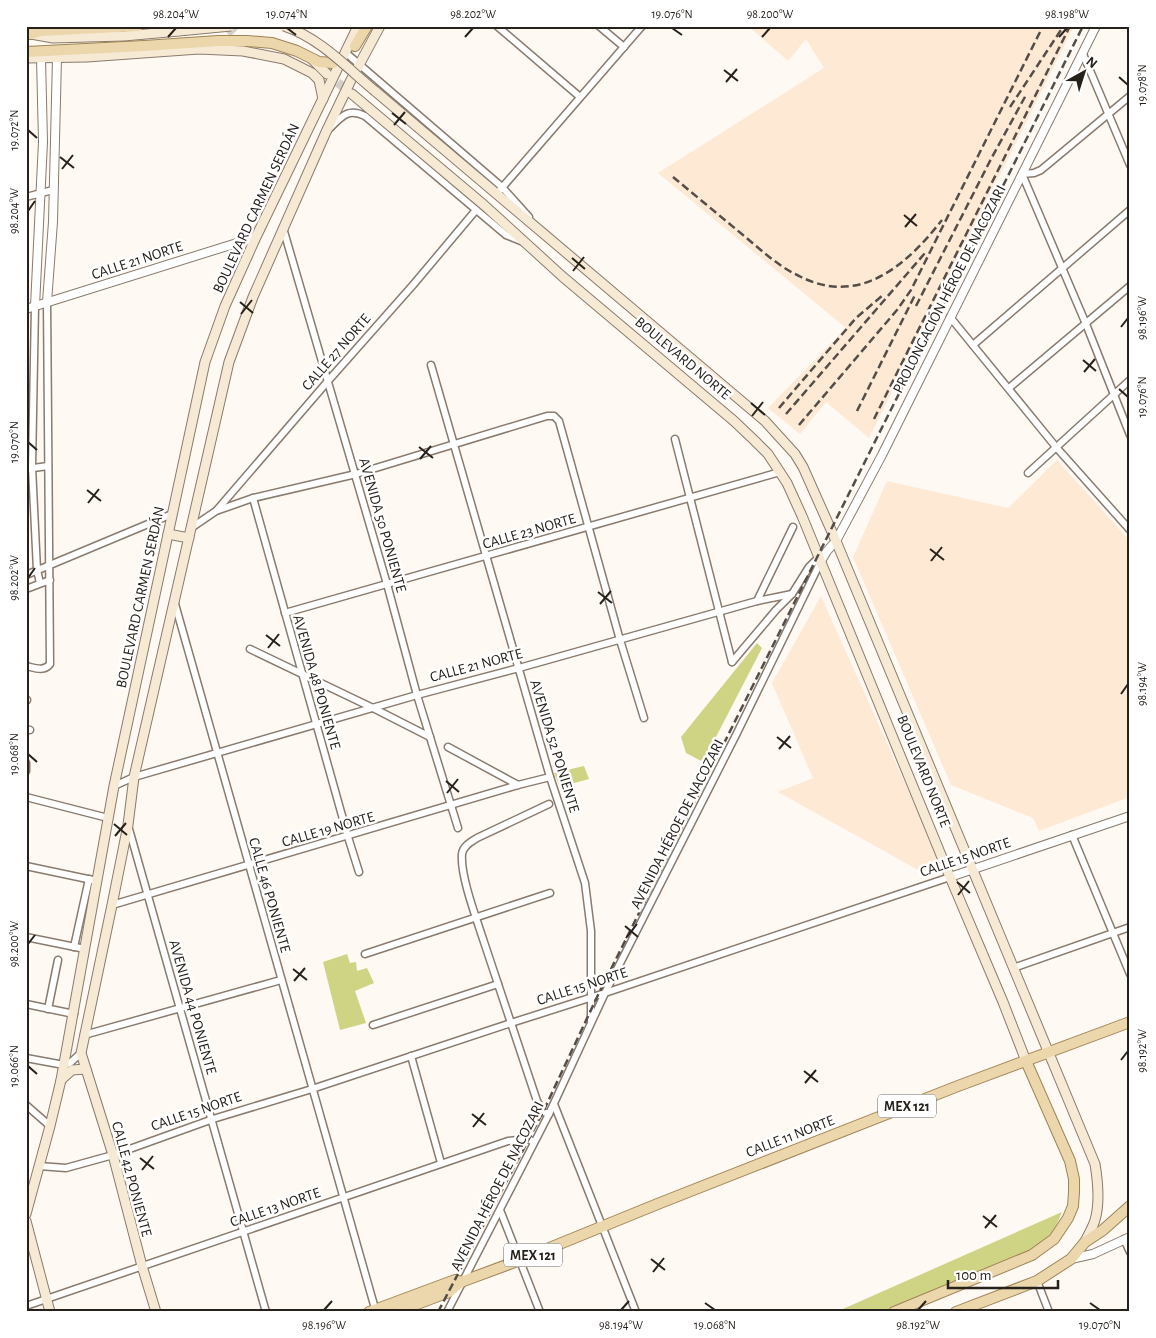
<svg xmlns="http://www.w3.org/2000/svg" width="1156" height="1338" font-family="'Alegreya Sans',sans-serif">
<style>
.built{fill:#fee9d5}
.green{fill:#cfd384}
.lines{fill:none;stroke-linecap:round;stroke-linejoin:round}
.secondary-tunnel{stroke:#d4cec8;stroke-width:9;stroke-dasharray:9 4.5;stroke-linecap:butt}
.primary-tunnel{stroke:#d4cec8;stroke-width:10;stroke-dasharray:10 5;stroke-linecap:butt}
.minor-casing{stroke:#897b6e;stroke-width:9}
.tertiary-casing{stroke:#897b6e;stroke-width:10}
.secondary-casing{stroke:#897b6e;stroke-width:11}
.primary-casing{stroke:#9f8455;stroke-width:12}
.minor{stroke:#fff;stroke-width:6}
.tertiary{stroke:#fff;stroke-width:8}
.secondary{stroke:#f6ead5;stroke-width:9}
.primary{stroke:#ecd6ab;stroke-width:10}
.rail{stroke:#544e49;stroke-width:2.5;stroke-dasharray:8 4;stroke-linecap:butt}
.secondary-bridge-casing{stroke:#897b6e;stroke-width:11;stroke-linecap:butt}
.secondary-bridge{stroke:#f6ead5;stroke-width:9}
.ticks{fill:none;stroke:#27211c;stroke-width:2}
.labels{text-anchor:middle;stroke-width:5;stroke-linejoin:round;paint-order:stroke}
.shield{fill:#fff;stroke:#686460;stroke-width:1}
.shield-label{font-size:14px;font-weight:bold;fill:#27211c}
.street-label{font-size:15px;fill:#27211c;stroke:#fff}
.neatline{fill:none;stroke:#27211c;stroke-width:2}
.ticks-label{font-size:12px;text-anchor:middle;fill:#27211c}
</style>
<rect width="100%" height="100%" fill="#fff9f3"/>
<g class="built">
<path d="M 748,26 L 1074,26 L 869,438 L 826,402 L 800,434 L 768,408 L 846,328 L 658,173 L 824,68 L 806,39 L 788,61 Z"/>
<path d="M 1057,460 L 1130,541 L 1130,797 L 1039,831 L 1033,818 L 951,785 L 853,557 L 887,481 L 1008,508 Z"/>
<path d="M 821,596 L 942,866 L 920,871 L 778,792 L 813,778 L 772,683 Z"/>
</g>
<g class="green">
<path d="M 757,643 L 762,648 L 703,762 L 686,753 L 681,737 Z"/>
<path d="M 584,766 L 589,779 L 560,787 L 554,773 Z"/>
<path d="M 347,954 L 350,963 L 356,962 L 357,971 L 367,968 L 374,983 L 355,991 L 366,1023 L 340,1030 L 323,962 Z"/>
<path d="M 1062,1212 C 1054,1232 1048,1239 1030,1251 L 887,1312 L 836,1312 Z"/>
</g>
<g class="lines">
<path class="secondary-tunnel" d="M 327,74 L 352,94"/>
<path class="primary-tunnel" d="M 227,26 L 236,35"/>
<defs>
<g id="minor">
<path d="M 497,26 L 580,97"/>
<path d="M 599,26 L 624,47"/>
<path d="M 346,53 L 502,187 L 529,217"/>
<path d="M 1083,54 L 1130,165"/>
<path d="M 1130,96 L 1041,170 L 1034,173 L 1022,174 L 1086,324 L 1130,435"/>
<path d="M 330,128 C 342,116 348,108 365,116 L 506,235 L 521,241"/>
<path d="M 500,190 L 642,26"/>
<path d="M 26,197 L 53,190"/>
<path d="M 283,228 L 387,584 L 417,695 L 458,828"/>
<path d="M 35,306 L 32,467 L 37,570 L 40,583"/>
<path d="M 950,317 L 1056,447 L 1130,530"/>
<path d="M 973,345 L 1130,210"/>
<path d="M 431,365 L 550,777 L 585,883 L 591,931 L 591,1021"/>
<path d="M 1009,388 L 1130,286"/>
<path d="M 675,439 L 732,662"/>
<path d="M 26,469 L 48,466"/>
<path d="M 1028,473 L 1130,380"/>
<path d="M 253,498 L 348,837 L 359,872"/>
<path d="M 217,510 L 328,381 L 413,285 L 476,210"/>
<path d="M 191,528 L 216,511 L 253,498 L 356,474 L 547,416 L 554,416 L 559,421 L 620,640 L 644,718"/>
<path d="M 26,575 L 172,514"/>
<path d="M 26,589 L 50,580"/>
<path d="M 757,601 L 793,527"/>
<path d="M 175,604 L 376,1312"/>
<path d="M 285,613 L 780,472"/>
<path d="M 250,649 L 375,709 L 430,737"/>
<path d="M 732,662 L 776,610 L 792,594 L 809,567 L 819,557"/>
<path d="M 26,666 C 35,668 44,672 50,664 C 50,543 47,423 47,302"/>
<path d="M 26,700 L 27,700"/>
<path d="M 26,729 L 30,730"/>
<path d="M 448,747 L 518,785"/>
<path d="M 26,763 L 26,771"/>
<path d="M 114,786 L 134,777 L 417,695 L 519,668 L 757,601 L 792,594"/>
<path d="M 26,797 L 108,818"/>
<path d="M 549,804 L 477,838 C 471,842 463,846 462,854 C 460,876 477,920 484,942 C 502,995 519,1048 537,1101 L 543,1112 L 549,1114"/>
<path d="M 129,829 L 266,1312"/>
<path d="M 1072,835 L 1130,974"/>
<path d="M 26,866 L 97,881"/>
<path d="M 112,905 L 518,785 L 550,777"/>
<path d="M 26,937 L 85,949"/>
<path d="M 74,947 L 89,879"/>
<path d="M 365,954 L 550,893"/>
<path d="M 1013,968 L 1130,927"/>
<path d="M 26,1004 L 74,1014"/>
<path d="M 48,1009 L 58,960"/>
<path d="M 373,1025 L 498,984"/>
<path d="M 84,1035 L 281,980"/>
<path d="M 411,1056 L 441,1163"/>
<path d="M 26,1058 L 64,1065 L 70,1063 L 81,1053"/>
<path d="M 554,1104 L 636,1312"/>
<path d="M 26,1105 L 50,1126"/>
<path d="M 39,1166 L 66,1168 L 113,1155 L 213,1119 L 312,1089 L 511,1023 L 605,993 L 950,877"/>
<path d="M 500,1210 L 540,1312"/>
<path d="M 1124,1239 L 1130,1252"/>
<path d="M 1037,1281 L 1049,1312"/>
<path d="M 26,1306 L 508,1141 L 528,1139 L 534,1142"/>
<path d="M 447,1312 L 549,1114 L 605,993 L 737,733 L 821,561"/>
</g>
<g id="tertiary">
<path d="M 47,302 L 53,222 L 57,58"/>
<path d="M 35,306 L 43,142 L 41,58"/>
<path d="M 26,309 L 256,237"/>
<path d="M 821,561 L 827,551 L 836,541 L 882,455 L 1096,26"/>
<path d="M 950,877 L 1130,816"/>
<path d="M 1071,1259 L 1093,1254 L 1130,1237"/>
</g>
<g id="secondary">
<path d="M 31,34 L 53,38 L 124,36 L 179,31"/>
<path d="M 26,58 L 87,57 L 199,49 L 243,51 L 284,59 L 312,73 L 319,80 L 323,99"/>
<path d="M 312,59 L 327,74"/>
<path d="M 375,91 L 765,421 L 795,454 L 803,467 L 836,541 L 1095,1164 C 1098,1182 1100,1203 1095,1220 C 1093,1227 1088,1235 1085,1242"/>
<path d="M 352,94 L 484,205 L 563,277 L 734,421 L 755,441 L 768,454 L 787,483 L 802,516 L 950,877 L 1003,1002 L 1026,1061"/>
<path d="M 168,534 L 189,538"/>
<path d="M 61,1080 L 72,1070 L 86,1069"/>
<path d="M 26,1214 L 50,1126 L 61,1080 L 114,786 L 205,362 L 225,306 L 256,237 L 358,26"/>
<path d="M 26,1221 L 50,1312"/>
<path d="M 156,1312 L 142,1266 L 113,1155 L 81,1053 L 112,905 L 128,825 L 134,777 L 229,362 L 253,297 L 326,132 L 351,80 L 380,26"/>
</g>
<g id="primary">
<path d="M 26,34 L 31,34 L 40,31 L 138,26"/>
<path d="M 355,46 L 367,26"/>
<path d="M 26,52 L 144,46 L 218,41 L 247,41 L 272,43 L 297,51 L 319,62 L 333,63"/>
<path d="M 369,1312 L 455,1280 L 461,1282"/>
<path d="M 396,1312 L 449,1292 L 461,1282 L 520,1260 L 660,1203 L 958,1086 L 1130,1022"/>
<path d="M 894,1312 L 1032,1255 L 1054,1239 L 1068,1218 L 1073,1206 L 1074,1192 L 1074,1179 L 1070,1161 L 1026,1061"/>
<path d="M 956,1312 L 1037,1281 L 1071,1259 L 1085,1242 L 1103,1230 L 1130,1206"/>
</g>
</defs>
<use href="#minor" class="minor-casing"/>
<use href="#tertiary" class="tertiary-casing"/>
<use href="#secondary" class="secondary-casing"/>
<use href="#primary" class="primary-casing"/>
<use href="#minor" class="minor"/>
<use href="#tertiary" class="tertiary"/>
<use href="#secondary" class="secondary"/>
<use href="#primary" class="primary"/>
<g class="rail">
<path d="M 1010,107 L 1061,30"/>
<path d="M 673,177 C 696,196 720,216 743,235 C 761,250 778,266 799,276 C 859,307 906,266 942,220"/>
<path d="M 916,306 L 991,159 L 1026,95"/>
<path d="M 779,408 L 856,318 L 883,295"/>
<path d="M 857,411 L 915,295"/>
<path d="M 786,414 L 925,253"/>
<path d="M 874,419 L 1070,26"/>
<path d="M 799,425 L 897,310 L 911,290 L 1043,26"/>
<path d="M 438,1312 L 543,1112 L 598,995 L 1083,26"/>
</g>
<defs>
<g id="secondary-bridge">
<path d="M 284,26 C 320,38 346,67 375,91"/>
<path d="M 179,31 L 231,26"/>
</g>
</defs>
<use href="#secondary-bridge" class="secondary-bridge-casing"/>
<use href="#secondary-bridge" class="secondary-bridge"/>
</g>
<path class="ticks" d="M 287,28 L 296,35M 672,28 L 682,35M 168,37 L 176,28M 465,37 L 473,28M 762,37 L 770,28M 1059,37 L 1067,28M 724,70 L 738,81M 1119,77 L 1128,85M 726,82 L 737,69M 392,113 L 406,124M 394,125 L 405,112M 28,130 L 37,138M 60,157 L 74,168M 62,169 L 73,155M 28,211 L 35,201M 904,215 L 917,226M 905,227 L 916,214M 572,258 L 585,269M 573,271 L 584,257M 240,302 L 253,313M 241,314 L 252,300M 1121,327 L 1128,318M 1083,360 L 1096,371M 1084,372 L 1095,359M 1119,389 L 1128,397M 751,403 L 765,415M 752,416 L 763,402M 28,442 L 37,450M 419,447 L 433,458M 420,459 L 431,446M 87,490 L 101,501M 88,503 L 99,489M 930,549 L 944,560M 931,561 L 942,547M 28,578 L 35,568M 598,592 L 612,603M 600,604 L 611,591M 266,635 L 280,646M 268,648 L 279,634M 1121,694 L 1128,684M 777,737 L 791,748M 779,749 L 790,736M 28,754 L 37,762M 446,781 L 459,792M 447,793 L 458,779M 114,824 L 127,835M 115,836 L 126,823M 957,882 L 970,893M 958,895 L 969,881M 625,926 L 638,937M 626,938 L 637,924M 28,944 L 35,935M 293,969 L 307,980M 294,981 L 305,968M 1121,1060 L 1128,1051M 28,1066 L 37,1074M 804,1071 L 818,1082M 805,1083 L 816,1070M 472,1114 L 486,1125M 473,1127 L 484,1113M 140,1158 L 154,1169M 142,1170 L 153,1156M 983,1216 L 997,1227M 985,1228 L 996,1215M 651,1259 L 665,1270M 653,1272 L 664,1258M 705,1303 L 715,1310M 1090,1303 L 1100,1310M 324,1310 L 332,1301M 621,1310 L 629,1301M 918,1310 L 926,1301"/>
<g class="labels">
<g class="shield">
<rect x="878" y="1094.5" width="58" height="23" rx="4"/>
<rect x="504" y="1243.5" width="58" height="23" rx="4"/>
</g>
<g class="shield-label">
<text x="907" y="1111">MEX 121</text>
<text x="533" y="1260">MEX 121</text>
</g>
<g class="street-label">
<text transform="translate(256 208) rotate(-65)" y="5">BOULEVARD CARMEN SERDÁN</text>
<text transform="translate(137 260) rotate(-18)" y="5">CALLE 21 NORTE</text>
<text transform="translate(949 289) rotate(-63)" y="5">PROLONGACIÓN HÉROE DE NACOZARI</text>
<text transform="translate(336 352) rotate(-49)" y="5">CALLE 27 NORTE</text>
<text transform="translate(683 358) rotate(40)" y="5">BOULEVARD NORTE</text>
<text transform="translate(383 525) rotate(74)" y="5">AVENIDA 50 PONIENTE</text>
<text transform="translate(529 531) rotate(-16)" y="5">CALLE 23 NORTE</text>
<text transform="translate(140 597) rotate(-78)" y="5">BOULEVARD CARMEN SERDÁN</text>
<text transform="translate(476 665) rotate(-15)" y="5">CALLE 21 NORTE</text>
<text transform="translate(317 682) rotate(74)" y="5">AVENIDA 48 PONIENTE</text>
<text transform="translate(555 746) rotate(73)" y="5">AVENIDA 52 PONIENTE</text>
<text transform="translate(924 771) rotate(68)" y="5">BOULEVARD NORTE</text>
<text transform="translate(677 824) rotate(-63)" y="5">AVENIDA HÉROE DE NACOZARI</text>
<text transform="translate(328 829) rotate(-16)" y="5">CALLE 19 NORTE</text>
<text transform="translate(965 857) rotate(-19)" y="5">CALLE 15 NORTE</text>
<text transform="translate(270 895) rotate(74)" y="5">CALLE 46 PONIENTE</text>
<text transform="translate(582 986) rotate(-18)" y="5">CALLE 15 NORTE</text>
<text transform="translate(193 1007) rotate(74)" y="5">AVENIDA 44 PONIENTE</text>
<text transform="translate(196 1111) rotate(-19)" y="5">CALLE 15 NORTE</text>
<text transform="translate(790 1136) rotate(-21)" y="5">CALLE 11 NORTE</text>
<text transform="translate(132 1179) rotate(75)" y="5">CALLE 42 PONIENTE</text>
<text transform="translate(497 1186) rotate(-63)" y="5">AVENIDA HÉROE DE NACOZARI</text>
<text transform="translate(275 1207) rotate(-19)" y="5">CALLE 13 NORTE</text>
</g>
</g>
<rect width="1156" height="1338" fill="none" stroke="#ffffff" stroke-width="55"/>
<g transform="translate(1084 72) rotate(39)" stroke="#ffffff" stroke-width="4" paint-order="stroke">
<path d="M0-4L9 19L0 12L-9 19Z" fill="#27211c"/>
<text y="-8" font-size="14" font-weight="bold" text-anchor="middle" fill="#27211c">N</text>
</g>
<path d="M948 1280v8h110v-8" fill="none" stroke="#27211c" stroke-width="2.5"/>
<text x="956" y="1280" font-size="15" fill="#27211c" stroke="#ffffff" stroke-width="4" paint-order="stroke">100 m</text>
<rect x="28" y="28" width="1100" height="1282" class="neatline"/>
<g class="ticks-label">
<text x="176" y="18">98.204°W</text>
<text x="287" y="18">19.074°N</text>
<text x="473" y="18">98.202°W</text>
<text x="672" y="18">19.076°N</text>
<text x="770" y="18">98.200°W</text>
<text x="1067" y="18">98.198°W</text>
<text transform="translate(1142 85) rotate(-90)" y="4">19.078°N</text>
<text transform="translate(14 130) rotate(-90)" y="4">19.072°N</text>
<text transform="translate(14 211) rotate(-90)" y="4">98.204°W</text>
<text transform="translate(1142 318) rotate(-90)" y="4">98.196°W</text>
<text transform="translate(1142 397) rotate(-90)" y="4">19.076°N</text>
<text transform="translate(14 442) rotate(-90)" y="4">19.070°N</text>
<text transform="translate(14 578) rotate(-90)" y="4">98.202°W</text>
<text transform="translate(1142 684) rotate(-90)" y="4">98.194°W</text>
<text transform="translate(14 754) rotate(-90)" y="4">19.068°N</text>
<text transform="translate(14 944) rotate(-90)" y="4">98.200°W</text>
<text transform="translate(1142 1051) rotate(-90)" y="4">98.192°W</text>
<text transform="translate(14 1066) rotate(-90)" y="4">19.066°N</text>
<text x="324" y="1329">98.196°W</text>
<text x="621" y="1329">98.194°W</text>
<text x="715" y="1329">19.068°N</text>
<text x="918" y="1329">98.192°W</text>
<text x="1100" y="1329">19.070°N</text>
</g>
</svg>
